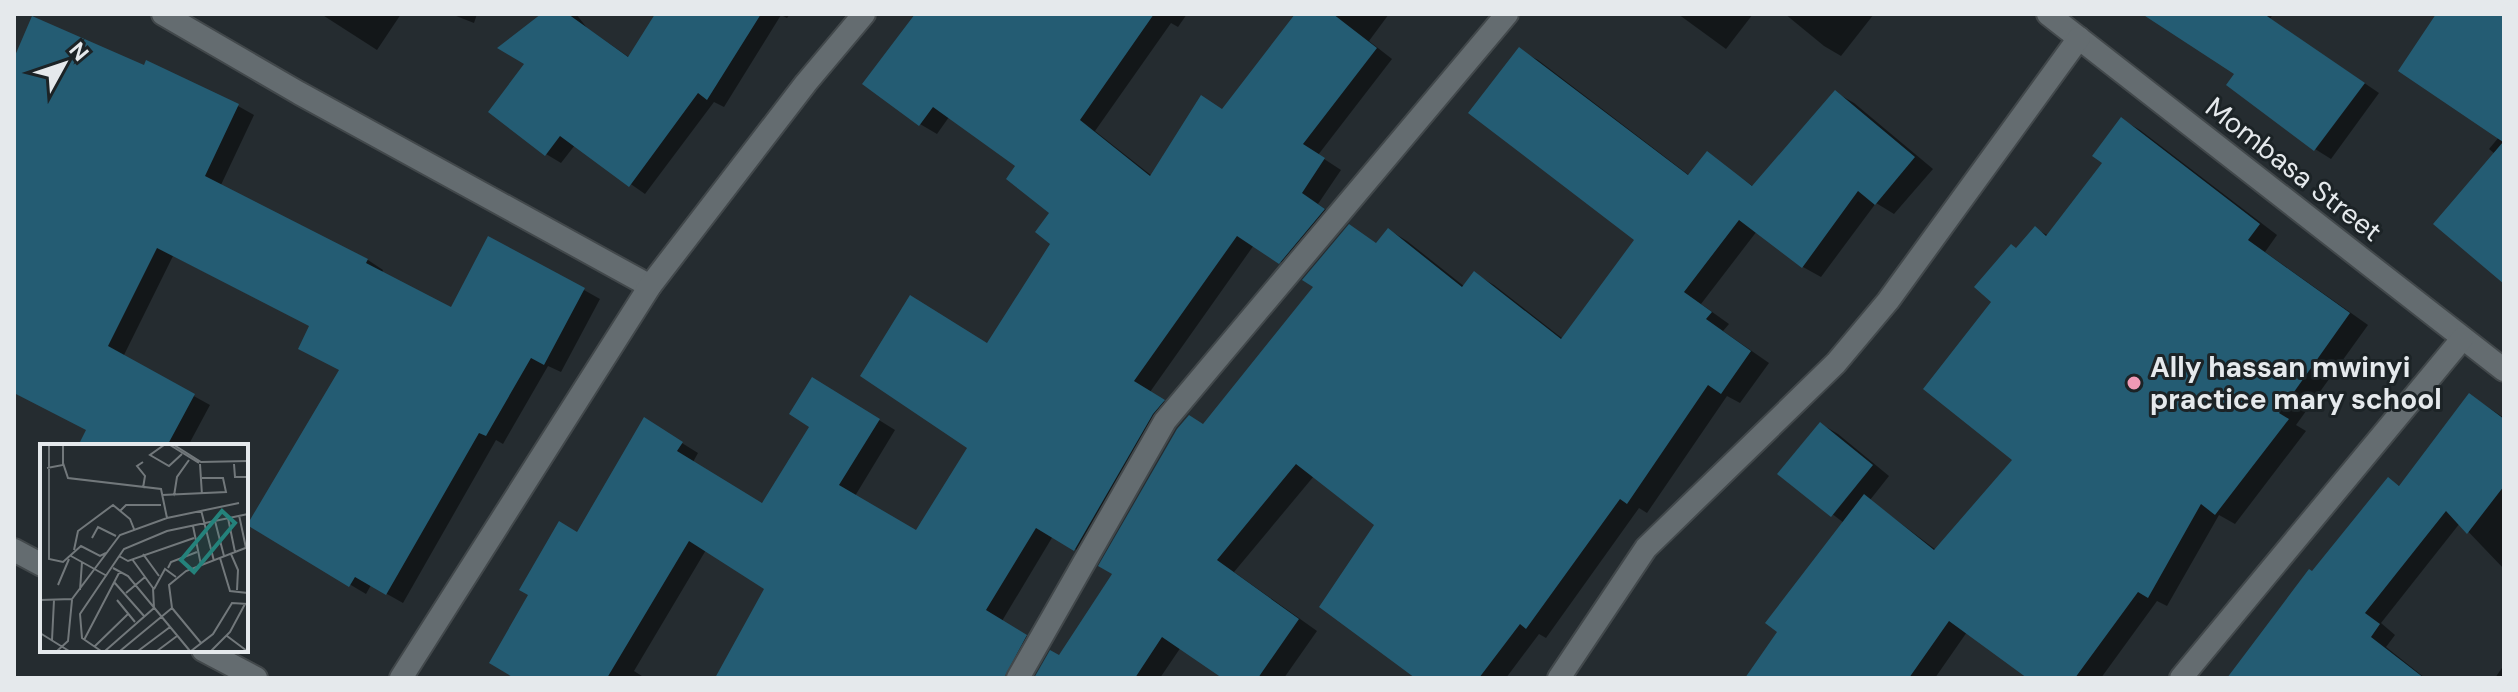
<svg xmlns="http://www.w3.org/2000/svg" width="2518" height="692" font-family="'DM Sans',sans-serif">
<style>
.shadow{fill:#0007}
.building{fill:#245c73}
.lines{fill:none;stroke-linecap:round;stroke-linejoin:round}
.minor-casing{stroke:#42484b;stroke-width:26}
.minor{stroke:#646c70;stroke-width:22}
.poi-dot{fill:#f09ab6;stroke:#1c2326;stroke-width:3}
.labels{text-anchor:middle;stroke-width:6;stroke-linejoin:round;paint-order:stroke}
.street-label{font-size:28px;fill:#e5e9ec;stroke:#1c2326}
.poi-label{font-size:28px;font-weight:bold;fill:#e5e9ec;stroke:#1c2326;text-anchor:start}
.inset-road{fill:none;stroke:#72787b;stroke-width:2}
.view{fill:#24827b;fill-opacity:0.15;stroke:#24827b;stroke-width:4}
.inset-edge{fill:none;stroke:#e5e9ec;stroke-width:4}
</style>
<rect width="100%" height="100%" fill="#252c30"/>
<g class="shadow">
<path d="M 321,14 L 401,14 L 377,50 Z"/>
<path d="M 451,14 L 477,14 L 474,23 Z"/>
<path d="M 545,14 L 576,14 L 587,28 L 630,58 L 657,14 L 790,14 L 787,18 L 781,15 L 724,107 L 714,102 L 645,194 L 575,145 L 561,163 L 546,154 L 527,64 Z"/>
<path d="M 917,14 L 1187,14 L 1178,27 L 1171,23 L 1095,131 L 1152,176 L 1223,110 L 1297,14 L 1389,14 L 1369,41 L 1392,59 L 1318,155 L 1341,170 L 1318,204 L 1341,220 L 1296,272 L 1254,245 L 1150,392 L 1180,411 L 1092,559 L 1053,536 L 1002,621 L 1042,646 L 1026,678 L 1007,678 L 979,660 L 968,678 L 717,678 L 767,588 L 706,550 L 634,671 L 645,678 L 518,678 L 578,534 L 661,430 L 698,453 L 693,462 L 763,505 L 812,426 L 829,389 L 895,430 L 855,496 L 917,533 L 969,447 L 1052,243 L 1052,213 L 1018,166 L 949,117 L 937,134 L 920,124 Z"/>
<path d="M 1678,14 L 1753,14 L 1726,49 Z"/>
<path d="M 1785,14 L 1874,14 L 1841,56 L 1824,46 Z"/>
<path d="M 2146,14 L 2273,14 L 2270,19 L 2379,93 L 2331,159 L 2315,149 L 2237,73 Z"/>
<path d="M 2440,14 L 2504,14 L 2504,282 L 2495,154 L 2489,149 L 2499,137 Z"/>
<path d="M 1519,50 L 1538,60 L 1690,176 L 1707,154 L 1754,187 L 1835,92 L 1854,103 L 1933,169 L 1894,214 L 1876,203 L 1821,277 L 1803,267 L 1757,231 L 1701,304 L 1729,324 L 1723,331 L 1769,363 L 1740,403 L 1727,396 L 1647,513 L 1639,508 L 1546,638 L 1539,634 L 1506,678 L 1418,678 L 1377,525 L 1314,476 L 1234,572 L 1317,631 L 1284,678 L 1225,678 L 1181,647 L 1160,678 L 1036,678 L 1060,657 L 1114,573 L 1204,426 L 1389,230 L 1407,241 L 1465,287 L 1475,274 L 1494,285 L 1563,339 L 1636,240 Z"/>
<path d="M 14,63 L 238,106 L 254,115 L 220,187 L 368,260 L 383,270 L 382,273 L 452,309 L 584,290 L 600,299 L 561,372 L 548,366 L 503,444 L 496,440 L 403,603 L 371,585 L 366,594 L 250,525 L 342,370 L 311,326 L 173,256 L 123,357 L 210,405 L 188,446 L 98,446 L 89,430 L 14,392 Z"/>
<path d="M 2121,119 L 2140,130 L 2277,235 L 2265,252 L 2368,325 L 2296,425 L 2306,431 L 2235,524 L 2219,515 L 2167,606 L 2157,601 L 2101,678 L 2030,678 L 1967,632 L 1935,678 L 1748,678 L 1780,632 L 1844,523 L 1780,474 L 1821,424 L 1838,434 L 1889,476 L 1870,500 L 1936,550 L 2015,460 L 1994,301 L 2017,250 L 2036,229 L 2049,236 L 2105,163 Z"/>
<path d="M 2470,395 L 2504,418 L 2504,569 L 2460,523 L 2381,623 L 2395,635 L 2386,647 L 2425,678 L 2230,678 L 2388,479 L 2401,487 Z"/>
<path d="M 2504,665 L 2504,678 L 2495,678 Z"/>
</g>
<g class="building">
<path d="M 541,14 L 568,14 L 628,57 L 655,14 L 761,14 L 707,100 L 698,93 L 629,187 L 560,136 L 545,156 L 488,112 L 524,64 L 497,48 Z"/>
<path d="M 915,14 L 1154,14 L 1080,120 L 1150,176 L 1201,95 L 1222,109 L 1295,14 L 1333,14 L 1377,48 L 1303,144 L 1325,158 L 1302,193 L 1325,209 L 1279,264 L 1237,236 L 1134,381 L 1165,400 L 1153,414 L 1074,551 L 1036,528 L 986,610 L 1027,635 L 1004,678 L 715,678 L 764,589 L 689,541 L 607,678 L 514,678 L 489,663 L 528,595 L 519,590 L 559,521 L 577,532 L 644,417 L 683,442 L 677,451 L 762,503 L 809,427 L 789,414 L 812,377 L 880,419 L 839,485 L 916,530 L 967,448 L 860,376 L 910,295 L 987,343 L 1050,244 L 1035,232 L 1049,213 L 1006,179 L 1015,166 L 933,107 L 919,126 L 862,84 Z"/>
<path d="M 2142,14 L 2264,14 L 2365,83 L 2314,151 L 2226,85 L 2234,74 Z"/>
<path d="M 2436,14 L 2504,14 L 2504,284 L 2433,224 L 2503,142 L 2398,71 Z"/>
<path d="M 32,16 L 144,65 L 146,60 L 239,104 L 205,176 L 368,259 L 366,263 L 451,307 L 488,236 L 585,288 L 544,365 L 531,358 L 486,436 L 479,433 L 386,595 L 355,577 L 349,587 L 247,525 L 339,370 L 298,349 L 309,326 L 157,248 L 108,346 L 195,394 L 167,446 L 78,446 L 86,430 L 14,393 L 14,58 Z"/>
<path d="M 1519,47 L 1688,175 L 1707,151 L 1752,186 L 1835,90 L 1915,157 L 1875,205 L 1858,191 L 1802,268 L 1739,220 L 1684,292 L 1712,312 L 1706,319 L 1751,351 L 1721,394 L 1708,385 L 1627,504 L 1620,499 L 1526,629 L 1520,624 L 1479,678 L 1415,678 L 1319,607 L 1374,525 L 1296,464 L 1217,560 L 1299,619 L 1258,678 L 1222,678 L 1162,637 L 1135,678 L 1034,678 L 1050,650 L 1059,655 L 1112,574 L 1098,566 L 1177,429 L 1189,415 L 1203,424 L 1313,287 L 1302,280 L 1349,224 L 1376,243 L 1388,228 L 1462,287 L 1474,271 L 1561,339 L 1634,240 L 1468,113 Z"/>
<path d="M 2121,117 L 2260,224 L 2248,240 L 2350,313 L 2279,413 L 2289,419 L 2215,515 L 2201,504 L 2148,598 L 2138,592 L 2075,678 L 2027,678 L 1949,621 L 1909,678 L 1745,678 L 1777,632 L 1765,623 L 1864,494 L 1934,550 L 2012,460 L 1923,389 L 1991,302 L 1974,287 L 2011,244 L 2016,248 L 2035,226 L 2046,236 L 2102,163 L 2092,156 Z"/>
<path d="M 2469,393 L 2504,419 L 2504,486 L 2467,534 L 2446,511 L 2365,613 L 2380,624 L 2371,637 L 2424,678 L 2227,678 L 2309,569 L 2312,571 L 2388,477 L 2399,486 Z"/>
<path d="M 1820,422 L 1873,465 L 1831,517 L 1777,474 Z"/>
</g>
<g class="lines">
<defs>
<g id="minor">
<path d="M 163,14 L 299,93 L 650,286"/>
<path d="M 2048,14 L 2504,370"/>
<path d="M 14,550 L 42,565"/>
<path d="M 203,650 L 256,678"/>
<path d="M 401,678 L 650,286 L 806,83 L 864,14"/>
<path d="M 1018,678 L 1165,421 L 1507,14"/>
<path d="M 1559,678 L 1646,548 L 1836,363 L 1888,301 L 2079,38"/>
<path d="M 2181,678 L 2462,339"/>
</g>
</defs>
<use href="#minor" class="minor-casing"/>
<use href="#minor" class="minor"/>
</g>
<circle class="poi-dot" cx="2134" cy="383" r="8"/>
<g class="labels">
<g class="street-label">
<text transform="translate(2294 169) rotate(38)" y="10">Mombasa Street</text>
</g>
<g class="poi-label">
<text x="2150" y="377">Ally hassan mwinyi<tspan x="2150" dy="32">practice mary school</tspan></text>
</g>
</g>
<g transform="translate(40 444)">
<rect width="208" height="208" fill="#252c30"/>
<path class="inset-road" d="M 9,1 L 9,115 L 23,118 L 41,102 L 60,112 L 66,109M 124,1 L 110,11 L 129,22 L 142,10M 130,1 L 159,19M 134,1 L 161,18 L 208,17M 103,18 L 97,22 L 105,32 L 103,44M 23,19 L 28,34 L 121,45 L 127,74M 160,20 L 162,51M 194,20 L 195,33 L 208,33M 7,24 L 23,21 L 23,1M 122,51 L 186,48 L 183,34 L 162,34M 134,52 L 137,33 L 149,16M 161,66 L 174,117M 80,67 L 86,61 L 121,61M 199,71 L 206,104M 188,74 L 195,108M 175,77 L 184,112M 153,82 L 161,121M 52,94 L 58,83 L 76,92M 34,106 L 38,87 L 73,61 L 90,75 L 94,85M 103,110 L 119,132M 191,110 L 198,126 L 197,146M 31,112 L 67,132M 79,112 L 88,117 L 154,94M 180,114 L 190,147 L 208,149M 73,124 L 88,132 L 150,207M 128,124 L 131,118 L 157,108M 74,138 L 104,172M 18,141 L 29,115M 114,145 L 125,125 L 136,133M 40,146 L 42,118M 86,149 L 105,133M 0,156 L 32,155 L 80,91 L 127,74 L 199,59M 77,156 L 95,178M 0,189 L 29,207M 187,192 L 207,207M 12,196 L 14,156M 44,196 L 80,127M 161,199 L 132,164 L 129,141 L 146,127 L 208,103M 54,203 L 88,170M 17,207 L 28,197 L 32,156M 61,207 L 42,194 L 40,170 L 84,105 L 127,87 L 208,70M 65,207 L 114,164 L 113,144 L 92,115M 80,207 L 132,164M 98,207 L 130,183M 117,207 L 137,192M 151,207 L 173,190 L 192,159 L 208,160M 171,207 L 190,188 L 205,160"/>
<path class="view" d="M 182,67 L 195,79 L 154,128 L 141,116 Z"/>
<rect width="208" height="208" class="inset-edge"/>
</g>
<rect width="2518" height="692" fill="none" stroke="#e5e9ec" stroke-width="32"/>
<g transform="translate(64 64) rotate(50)" stroke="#1c2326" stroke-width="6" paint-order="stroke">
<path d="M0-6L14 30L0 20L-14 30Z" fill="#e5e9ec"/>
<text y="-12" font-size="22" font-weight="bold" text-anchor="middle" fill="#e5e9ec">N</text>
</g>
</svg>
